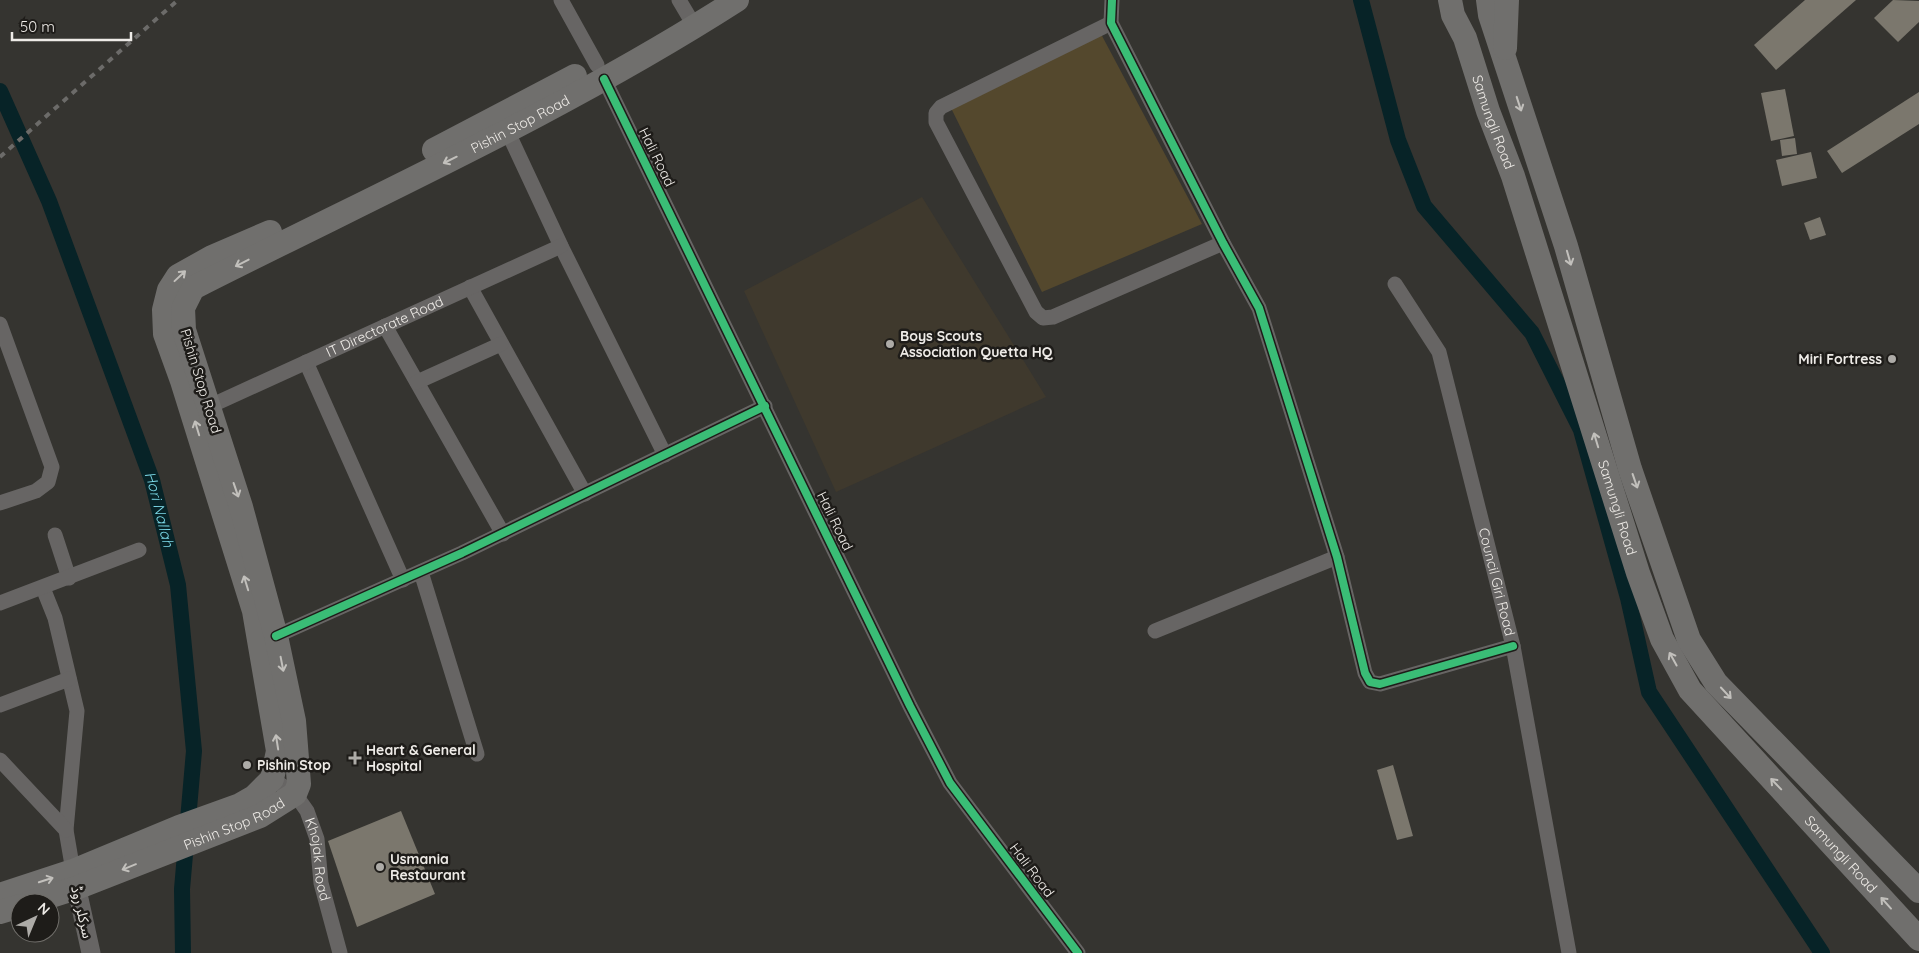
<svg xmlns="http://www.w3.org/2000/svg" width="1919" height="953" font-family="Quicksand,'Noto Sans Arabic',sans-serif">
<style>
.built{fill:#3f392d}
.green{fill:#54482d}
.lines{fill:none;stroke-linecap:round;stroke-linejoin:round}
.canal{stroke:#072327;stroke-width:16}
.building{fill:#7b776d}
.minor{stroke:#676564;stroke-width:15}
.tertiary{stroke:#676564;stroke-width:19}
.primary{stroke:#706f6d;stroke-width:24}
.rail{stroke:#6c6b69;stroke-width:4;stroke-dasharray:6 6;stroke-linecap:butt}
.cycleway-casing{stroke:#1e1c19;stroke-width:11}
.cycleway{stroke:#3abd76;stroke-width:8}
.oneway{stroke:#c2c0bc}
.poi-dot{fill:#adaba7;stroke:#1e1c19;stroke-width:2}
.labels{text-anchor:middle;stroke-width:5;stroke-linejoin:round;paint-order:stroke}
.street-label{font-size:14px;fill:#eeebe7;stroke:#1e1c19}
.poi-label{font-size:14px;font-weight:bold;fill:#eeebe7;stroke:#1e1c19;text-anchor:start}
.water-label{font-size:15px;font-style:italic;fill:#7ddae9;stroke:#1e1c19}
</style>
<rect width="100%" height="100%" fill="#353430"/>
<path class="built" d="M 922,197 L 1046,397 L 836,492 L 744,291 Z"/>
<path class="green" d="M 1101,34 L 1202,224 L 1042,292 L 951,108 Z"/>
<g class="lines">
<g class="canal">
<path d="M 1361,0 L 1398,140 L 1424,206 L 1532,333 L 1581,430 L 1628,598 L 1649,692 L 1822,953"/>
<path id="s1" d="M 0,91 L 49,201 L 152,480 L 178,585 L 194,751 L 182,889 L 183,953"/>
</g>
</g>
<g class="building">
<path d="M 1805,0 L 1856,0 L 1776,70 L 1754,45 Z"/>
<path d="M 1893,0 L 1919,1 L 1919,22 L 1898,42 L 1874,18 Z"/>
<path d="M 1785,89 L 1794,136 L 1771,141 L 1761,93 Z"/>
<path d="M 1919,92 L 1919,124 L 1842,173 L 1827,151 Z"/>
<path d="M 1795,138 L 1797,154 L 1782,156 L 1780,140 Z"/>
<path d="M 1811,152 L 1817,178 L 1782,186 L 1776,160 Z"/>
<path d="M 1820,217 L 1826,235 L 1810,240 L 1804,223 Z"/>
<path d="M 1393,765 L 1413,836 L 1397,840 L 1377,770 Z"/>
<path d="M 401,811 L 435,894 L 357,927 L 328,841 Z"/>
</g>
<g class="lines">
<g class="minor">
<path d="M 561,0 L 597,65"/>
<path d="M 679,0 L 695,27"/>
<path d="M 1112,0 L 1111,23 L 1223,243 L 1259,308 L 1337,557 L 1365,673 L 1370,682 L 1380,684 L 1513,646"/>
<path d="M 1111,23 L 941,107 L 936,113 L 936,122 L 1036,312 L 1043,318 L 1053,317 L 1223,243"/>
<path d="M 604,79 L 910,706 L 950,783 L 1078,953"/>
<path d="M 504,124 L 561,246 L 665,455"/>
<path id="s2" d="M 1395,284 L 1439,352 L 1513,646 L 1569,953"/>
<path d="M 470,287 L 585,494"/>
<path d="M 0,324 L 52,467 L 48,482 L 36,491 L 0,503"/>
<path d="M 385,326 L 503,534"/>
<path d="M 306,362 L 403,580"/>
<path d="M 417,382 L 501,344"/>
<path id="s3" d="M 208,407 L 561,246"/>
<path d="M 55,535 L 69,578"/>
<path d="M 421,572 L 477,754"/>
<path d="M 43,588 L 55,618 L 77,711 L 66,830 L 73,871"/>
<path d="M 0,603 L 139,550"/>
<path d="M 1155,631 L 1337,557"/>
<path d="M 276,636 L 462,553 L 765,406"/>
<path d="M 0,705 L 69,679"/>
<path d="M 0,760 L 66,830"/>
<path id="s4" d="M 272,779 L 295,794 L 307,811 L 317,839 L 321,883 L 340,953"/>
</g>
<path class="tertiary" d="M 74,876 L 91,953"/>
<g class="primary">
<path id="s5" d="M 1450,0 L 1453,15 L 1465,38 L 1488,111 L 1513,176 L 1638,573 L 1662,639 L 1690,690 L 1919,939"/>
<path d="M 1488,0 L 1490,15 L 1566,246 L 1630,469 L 1689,640 L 1716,683 L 1919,891"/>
<path d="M 1505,48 L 1507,0"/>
<path d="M 434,150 L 575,76"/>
<path d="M 0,895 L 73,871 L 179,827 L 240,805 L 254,797 L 272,779 L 278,751 L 254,611 L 182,381 L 165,334 L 164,310 L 169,290 L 178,276 L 212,257 L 270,232"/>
<path id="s6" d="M 29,903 L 76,888 L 260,816 L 295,794 L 299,784 L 294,721 L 276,636 L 241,507 L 184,330 L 183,308 L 193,288 C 376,195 564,111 737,0"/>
<path d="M 0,912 L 20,906"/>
</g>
<path class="rail" d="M 0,157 L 178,0"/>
<defs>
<g id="cycleway">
<path d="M 1112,0 L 1111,23 L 1223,243 L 1259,308 L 1337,557 L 1365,673 L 1370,682 L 1380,684 L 1513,646"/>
<path d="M 604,79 L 910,706 L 950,783 L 1078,953"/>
<path d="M 276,636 L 462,553 L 765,406"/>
</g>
</defs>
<use href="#cycleway" class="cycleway-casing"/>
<use href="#cycleway" class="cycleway"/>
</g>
<defs><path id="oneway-shaft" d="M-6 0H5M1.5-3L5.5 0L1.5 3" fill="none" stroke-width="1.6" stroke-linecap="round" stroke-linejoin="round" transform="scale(1.25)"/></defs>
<g class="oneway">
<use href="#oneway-shaft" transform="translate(1519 104) rotate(72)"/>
<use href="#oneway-shaft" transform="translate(450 160) rotate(154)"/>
<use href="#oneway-shaft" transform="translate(1569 258) rotate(74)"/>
<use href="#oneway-shaft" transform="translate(242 263) rotate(153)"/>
<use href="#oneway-shaft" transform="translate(180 276) rotate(-43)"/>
<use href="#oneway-shaft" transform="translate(197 428) rotate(-107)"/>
<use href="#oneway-shaft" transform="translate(1596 440) rotate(-107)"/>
<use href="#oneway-shaft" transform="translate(1635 481) rotate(71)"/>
<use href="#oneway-shaft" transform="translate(236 490) rotate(71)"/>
<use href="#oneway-shaft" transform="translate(246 583) rotate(-107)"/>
<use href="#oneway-shaft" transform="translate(1673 659) rotate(-119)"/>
<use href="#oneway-shaft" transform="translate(282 664) rotate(79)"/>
<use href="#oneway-shaft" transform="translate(1726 693) rotate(47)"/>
<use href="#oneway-shaft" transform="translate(277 742) rotate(-99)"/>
<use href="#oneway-shaft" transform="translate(1776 784) rotate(-134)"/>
<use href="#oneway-shaft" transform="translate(129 867) rotate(158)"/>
<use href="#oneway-shaft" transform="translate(46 880) rotate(-18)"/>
<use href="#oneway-shaft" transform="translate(1886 903) rotate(-132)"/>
</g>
<g class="poi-dot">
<circle cx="890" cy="344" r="5"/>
<circle cx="1892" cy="359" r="5"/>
<path d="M352.5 750.5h5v5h5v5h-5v5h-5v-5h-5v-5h5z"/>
<circle cx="247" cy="765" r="5"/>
<circle cx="380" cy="867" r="5"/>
</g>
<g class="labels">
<g class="street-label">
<text dy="5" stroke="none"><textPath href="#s5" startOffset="130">Samungli Road</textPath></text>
<text dy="5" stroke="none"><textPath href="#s6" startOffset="1179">Pishin Stop Road</textPath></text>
<text transform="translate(657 157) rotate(64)" y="5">Hali Road</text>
<text dy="5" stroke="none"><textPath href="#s3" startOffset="194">IT Directorate Road</textPath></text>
<text transform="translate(201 381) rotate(73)" y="5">Pishin Stop Road</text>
<text dy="5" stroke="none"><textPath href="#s5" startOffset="535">Samungli Road</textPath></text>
<text transform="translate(835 521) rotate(64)" y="5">Hali Road</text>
<text dy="5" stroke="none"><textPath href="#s2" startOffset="318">Council Giri Road</textPath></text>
<text dy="5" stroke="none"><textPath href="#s6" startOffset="220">Pishin Stop Road</textPath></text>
<text dy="5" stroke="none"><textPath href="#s5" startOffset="955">Samungli Road</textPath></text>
<text dy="5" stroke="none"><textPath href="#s4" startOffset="98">Khojak Road</textPath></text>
<text transform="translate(1032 870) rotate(53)" y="5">Hali Road</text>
<text transform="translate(82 912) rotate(77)" y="5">سرکلر روڈ</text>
</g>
<g class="poi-label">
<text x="900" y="341">Boys Scouts<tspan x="900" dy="16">Association Quetta HQ</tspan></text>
<text x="1882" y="364" text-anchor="end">Miri Fortress</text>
<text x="366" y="755">Heart &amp; General<tspan x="366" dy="16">Hospital</tspan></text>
<text x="257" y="770">Pishin Stop</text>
<text x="390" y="864">Usmania<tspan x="390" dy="16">Restaurant</tspan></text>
</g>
<g class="water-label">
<text dy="5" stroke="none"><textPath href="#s1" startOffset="448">Hori Nallah</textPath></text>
</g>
</g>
<g transform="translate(35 918) rotate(44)"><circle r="24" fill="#1e1c19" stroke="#716f6b"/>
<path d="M0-4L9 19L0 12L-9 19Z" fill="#adaba7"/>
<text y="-8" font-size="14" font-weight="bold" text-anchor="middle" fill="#eeebe7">N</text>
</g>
<path d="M12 32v8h119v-8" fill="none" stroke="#eeebe7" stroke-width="2.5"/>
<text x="20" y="32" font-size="15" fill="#eeebe7" stroke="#1e1c19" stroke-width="4" paint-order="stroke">50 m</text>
</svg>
